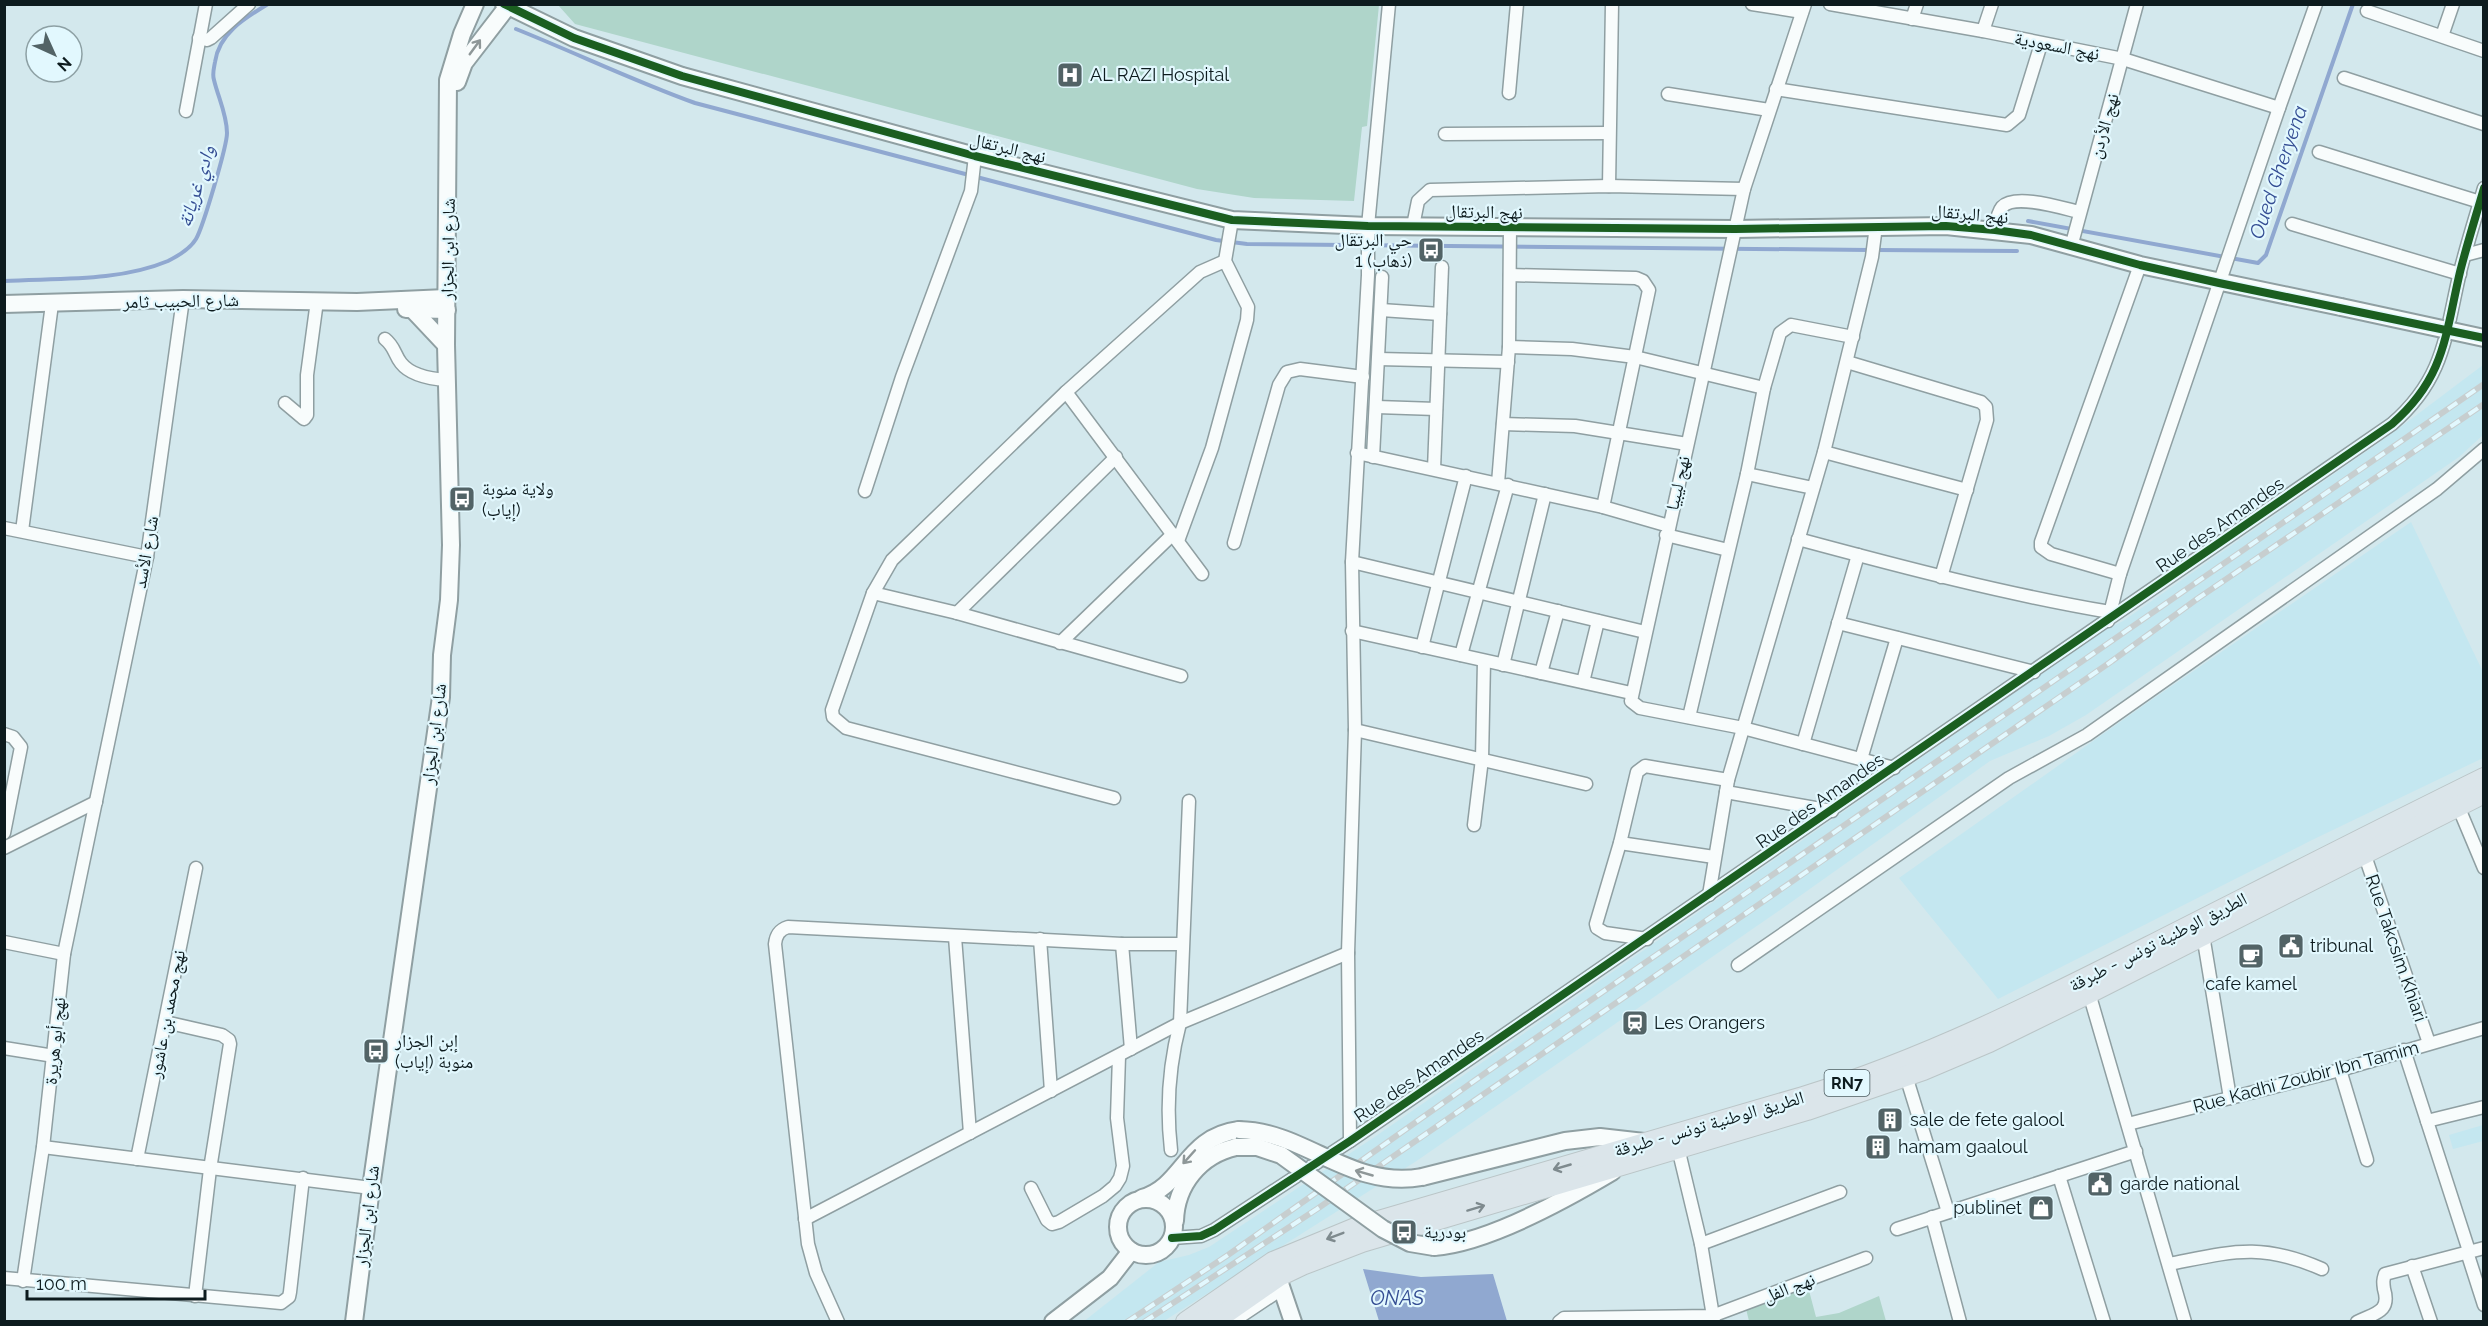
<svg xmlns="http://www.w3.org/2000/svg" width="2488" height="1326" font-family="Raleway,'Noto Naskh Arabic',sans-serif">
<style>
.built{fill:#c4e7f0}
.green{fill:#afd5ca}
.water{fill:#90a8d0}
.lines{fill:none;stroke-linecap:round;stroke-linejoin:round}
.stream{stroke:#90a8d0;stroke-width:4}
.minor-casing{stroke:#8f9fa2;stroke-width:15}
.tertiary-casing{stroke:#8f9fa2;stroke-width:20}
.primary-casing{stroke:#bac5c7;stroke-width:22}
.minor{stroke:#f8fcfc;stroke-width:12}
.tertiary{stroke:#f8fcfc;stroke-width:16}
.primary{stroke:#dbe5ea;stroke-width:20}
.rail-casing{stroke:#c7cecf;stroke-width:6}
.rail{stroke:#e2f8fe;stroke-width:4;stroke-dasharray:11;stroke-linecap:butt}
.tertiary-bridge-casing{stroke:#8f9fa2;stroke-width:20;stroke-linecap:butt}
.tertiary-bridge{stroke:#f8fcfc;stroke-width:16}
.cycleway-casing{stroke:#e2f8fe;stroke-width:11}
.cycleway{stroke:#1b5e20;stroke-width:8}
.oneway{stroke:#8e9798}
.oneway2{stroke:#7e8a8e}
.labels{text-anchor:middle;stroke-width:4.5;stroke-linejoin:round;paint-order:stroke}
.shield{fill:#e2f8fe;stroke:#4d5d61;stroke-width:1.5}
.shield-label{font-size:16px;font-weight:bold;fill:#0d1b1e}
.street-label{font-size:18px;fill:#0d1b1e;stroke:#e2f8fe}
.poi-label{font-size:18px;fill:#0d1b1e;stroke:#e2f8fe;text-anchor:start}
.water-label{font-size:20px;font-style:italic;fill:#344d93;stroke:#e2f8fe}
</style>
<rect width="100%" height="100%" fill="#d3e8ed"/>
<g class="built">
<path d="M 2483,365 L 2483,435 L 2459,457 L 2086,715 L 2049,736 L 1990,761 L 1783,908 L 1415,1162 L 1164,1321 L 1083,1322 L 1159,1262 L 1189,1255 L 1209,1247 L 1376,1136 L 2104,631 L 2123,621 L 2390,435 Z"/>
<path d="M 2411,522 L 2483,672 L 2483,758 L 2312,840 L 1998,999 L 1899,878 L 2147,703 Z"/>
<path d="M 2483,1125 L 2483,1141 L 2453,1149 L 2449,1135 Z"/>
</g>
<g class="green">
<path d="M 558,5 L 1379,5 L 1367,126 L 1362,127 L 1354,201 L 1254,198 L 1197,189 L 575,24 Z"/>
<path d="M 1807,1283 L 1816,1317 L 1839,1313 L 1879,1296 L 1886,1321 L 1749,1321 L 1743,1297 Z"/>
</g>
<path class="water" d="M 1363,1269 L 1421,1277 L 1493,1274 L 1507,1321 L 1379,1321 Z"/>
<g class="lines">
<g class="stream">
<path d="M 516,29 C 576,53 634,81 695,103 L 1216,240 L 1247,244 L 1869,250"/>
<path d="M 2028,221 L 2258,263 L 2266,255 L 2353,4"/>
<path d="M 1877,250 L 2017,251"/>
<path d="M 4,281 C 57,278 118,282 168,261 C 178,256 190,249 196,239 C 203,227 227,146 227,133 C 227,115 218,97 214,80 C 212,74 214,68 215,62 C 219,33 245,18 268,4"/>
</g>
<defs>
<g id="minor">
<path d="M 1752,4 L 1802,12"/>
<path d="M 1805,4 L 1744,189 L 1631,701 L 1640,708 L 1743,728 L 1894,768"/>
<path d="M 1830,4 L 1983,31 L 2123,59 L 2279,108"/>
<path d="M 2367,11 L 2484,51"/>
<path d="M 1912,19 L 1917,4"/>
<path d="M 1983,31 L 1992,4"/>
<path d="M 2442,36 L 2453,4"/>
<path d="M 199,38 L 207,40 L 211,38 L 249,4"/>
<path d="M 2344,78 L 2484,124"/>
<path d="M 1776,89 L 2007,125 L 2019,115 L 2041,44"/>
<path d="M 1509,93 L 1517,4"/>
<path d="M 1668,94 L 1769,110"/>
<path d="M 186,111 L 206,4"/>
<path d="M 1445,134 L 1609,133"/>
<path d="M 2319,152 L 2480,202"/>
<path d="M 1609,186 L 1612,4"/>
<path d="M 2292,224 L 2460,274"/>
<path d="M 1413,226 L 1418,201 L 1430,190 L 1609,186 L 1744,189"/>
<path d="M 1995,230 C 1996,223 1997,213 2002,207 C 2015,193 2062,208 2079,212"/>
<path d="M 2071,247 L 2137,4"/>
<path d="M 2465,255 L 2484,250"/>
<path d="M 1510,275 L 1636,278 L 1643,281 L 1649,290 L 1603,507"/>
<path d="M 1381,310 L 1440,314"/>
<path d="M 385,339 C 395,347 394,354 401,363 C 411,376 432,379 447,380"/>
<path d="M 1509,347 L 1572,349 L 1635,357 L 1764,388"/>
<path d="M 1378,359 L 1508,362"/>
<path d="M 1847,362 L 1981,402 L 1986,407 L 1987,420 L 1941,577"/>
<path d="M 1066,392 L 1202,574"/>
<path d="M 285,403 L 304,419 L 307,415 L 307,375 L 317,301"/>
<path d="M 1377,407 L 1436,409"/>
<path d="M 1503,424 L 1575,426 L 1687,444"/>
<path d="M 1824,452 L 1967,490"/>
<path d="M 1357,453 L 1603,507 L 1669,526"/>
<path d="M 1373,457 L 1382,277"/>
<path d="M 1434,469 L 1442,267"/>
<path d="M 1747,474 L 1813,488"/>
<path d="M 1498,483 L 1509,347 L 1510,227"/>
<path d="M 865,491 L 902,377 L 971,191 L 975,156"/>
<path d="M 4,528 L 147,557"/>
<path d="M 22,531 L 52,304"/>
<path d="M 1666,535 L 1728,550"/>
<path d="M 1798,539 C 1902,567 2004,594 2110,612"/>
<path d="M 1178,541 L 1212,448 L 1247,320 L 1248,307 L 1225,261 L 1232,220"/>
<path d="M 1234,543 L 1279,385 L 1287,372 L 1300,369 L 1363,377"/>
<path d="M 1352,562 L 1645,632"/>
<path d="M 2120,574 L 2051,554 L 2041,547 L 2041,542 L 2140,265"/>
<path d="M 873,593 L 957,613 L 1181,676"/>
<path d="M 957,613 L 1116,457"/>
<path d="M 2108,621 L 2120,574 L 2279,108 L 2316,4"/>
<path d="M 1838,623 L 2034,672"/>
<path d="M 1352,631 L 1631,693"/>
<path d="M 1060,643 L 1173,534"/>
<path d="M 1422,647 L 1466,476"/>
<path d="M 1461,655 L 1508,485"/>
<path d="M 1503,665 L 1545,494"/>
<path d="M 1541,673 L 1558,611"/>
<path d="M 1583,682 L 1598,621"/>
<path d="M 1689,717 L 1747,474 L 1764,388 L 1780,333 L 1791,325 L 1853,337"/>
<path d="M 1355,730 L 1586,784"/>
<path d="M 4,734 L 13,737 L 21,747 L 4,833"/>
<path d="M 1803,744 L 1858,555"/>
<path d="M 1861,759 L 1897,638"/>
<path d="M 1726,792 L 1832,811"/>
<path d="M 1114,798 L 846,728 L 833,717 L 832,710 L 873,593 L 892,560 L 1066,392 L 1200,272 L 1225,261"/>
<path d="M 2458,806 L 2484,868"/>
<path d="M 1474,825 L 1482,759 L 1484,661"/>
<path d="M 1620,843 L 1714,857"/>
<path d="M 4,848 L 96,802"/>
<path d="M 2364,853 L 2429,1043"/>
<path d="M 1709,895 L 1728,780 L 1824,452 L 1872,257 L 1876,226"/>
<path d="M 2203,935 L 2230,1098"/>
<path d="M 955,937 L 970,1133"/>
<path d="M 1040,939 L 1051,1091"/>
<path d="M 1647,939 L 1605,933 L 1597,928 L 1596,924 L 1620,843 L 1637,772 L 1645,766 L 1728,780"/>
<path d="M 4,942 L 64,954"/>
<path d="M 1122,944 L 1131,1049"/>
<path d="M 1738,965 L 2009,778 L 2087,735 L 2437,489 L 2484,449"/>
<path d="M 2089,993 L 2185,1322"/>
<path d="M 165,1022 L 222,1035 L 229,1040 L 230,1044 L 210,1169 L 195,1296"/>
<path d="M 4,1048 L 54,1056"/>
<path d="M 2404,1050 L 2469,1251"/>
<path d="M 2340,1070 L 2367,1160"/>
<path d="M 1906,1076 L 1948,1212"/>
<path d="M 2427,1121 L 2484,1107"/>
<path d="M 2128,1124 L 2340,1070 L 2484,1028"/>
<path d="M 1350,1141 L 1348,953 L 1355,730 L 1352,562 L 1368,275 L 1368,226 L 1389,4"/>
<path d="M 43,1147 L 371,1188"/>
<path d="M 1678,1148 L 1701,1244 L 1714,1322"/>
<path d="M 1171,1150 C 1166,1107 1169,1065 1180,1023 L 1189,801"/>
<path d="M 137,1159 L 196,868"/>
<path d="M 2059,1176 L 2104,1322"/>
<path d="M 1031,1188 L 1047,1220 L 1052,1224 L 1059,1222 L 1103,1196 L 1115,1186 L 1120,1178 L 1123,1166 L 1117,1118 L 1119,1056"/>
<path d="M 1932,1217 L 1960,1322"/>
<path d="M 805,1219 L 1180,1023 L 1348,953"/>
<path d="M 1897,1229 L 2136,1151"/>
<path d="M 1172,1238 L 1201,1236 L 1214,1230 L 1350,1141 L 2392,424 C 2445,378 2445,336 2460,272 C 2467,244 2476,216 2484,188"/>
<path d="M 1701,1244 L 1840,1192"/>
<path d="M 2467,1252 L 2484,1305"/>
<path d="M 2169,1264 C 2231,1252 2260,1242 2322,1269"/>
<path d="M 2412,1266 L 2431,1322"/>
<path d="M 4,1278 L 281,1303 L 289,1297 L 290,1292 L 303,1178"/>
<path d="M 23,1281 L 43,1147 L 64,954 L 147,557 L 183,299"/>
<path d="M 838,1322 L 816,1273 L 808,1244 L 775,944 C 776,935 779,930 788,927 L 1122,944 L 1182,944"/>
<path d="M 1232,1322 L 1283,1288"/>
<path d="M 1559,1322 L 1564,1318 L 1712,1316 L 1866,1258"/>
<path d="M 2357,1322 C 2375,1313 2391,1312 2384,1289 C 2383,1282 2383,1280 2385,1274 L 2484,1248"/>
</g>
<g id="tertiary">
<path d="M 504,4 L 574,38 L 682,76 L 975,156 L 1232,220 L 1368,226 L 1735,229 L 1946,226 L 2031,235 L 2140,265 L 2341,307"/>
<path d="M 457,82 L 464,63 L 508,6"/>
<path d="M 4,304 L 183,299 L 357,302 L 446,298"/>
<path d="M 406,309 L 447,310"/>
<path d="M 414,311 L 446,345"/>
<path d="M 1422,1177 L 1565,1141 L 1600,1137 L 1644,1142"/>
<path d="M 1142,1198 C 1184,1186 1185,1137 1239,1130"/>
<circle cx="1146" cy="1227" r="28"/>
<path d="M 1175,1221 C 1176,1185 1200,1155 1236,1147"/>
<path d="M 1434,1247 C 1488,1243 1565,1200 1612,1172"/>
<path d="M 1274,1266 L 1293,1322"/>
<path d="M 354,1322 L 371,1188 L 441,697 L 442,655 L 449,600 L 451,545 L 446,345 L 448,80 L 462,34 L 475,4"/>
<path d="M 1053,1322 L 1110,1278 L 1131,1251"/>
</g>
<g id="primary">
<path d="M 1186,1322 L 1273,1262 L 1358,1227 L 1803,1097 C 1927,1059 2041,1001 2156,943 C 2265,888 2374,832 2484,778"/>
<path d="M 1213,1322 L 1279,1276 L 1302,1265 L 1362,1242 L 1807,1110 L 1923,1070 L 1989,1042 L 2089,993 L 2484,793"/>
</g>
</defs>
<use href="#minor" class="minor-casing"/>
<use href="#tertiary" class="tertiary-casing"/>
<use href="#primary" class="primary-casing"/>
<use href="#minor" class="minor"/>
<use href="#tertiary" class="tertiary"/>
<use href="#primary" class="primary"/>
<defs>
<g id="rail">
<path d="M 1127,1322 L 1228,1255 L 1491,1069 L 2484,384"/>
<path d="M 1144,1322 L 1317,1209 L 2112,661 L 2197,599 L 2484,404"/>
</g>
</defs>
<use href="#rail" class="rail-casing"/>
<use href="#rail" class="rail"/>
<defs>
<g id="tertiary-bridge">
<path d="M 2341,307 L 2484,338"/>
<path d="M 1239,1130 C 1305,1131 1351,1190 1422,1177"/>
<path d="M 1236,1147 L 1257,1147 L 1281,1155 L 1383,1229 L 1410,1243 L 1434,1247"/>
</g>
</defs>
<use href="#tertiary-bridge" class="tertiary-bridge-casing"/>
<use href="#tertiary-bridge" class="tertiary-bridge"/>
<defs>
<g id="cycleway">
<path d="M 504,4 L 574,38 L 682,76 L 975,156 L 1232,220 L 1368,226 L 1735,229 L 1946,226 L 1995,230 L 2031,235 L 2140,265 L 2219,283 L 2484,338"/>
<path d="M 1172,1238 L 1201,1236 L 1214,1230 L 1350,1141 L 2392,424 C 2445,378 2445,336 2460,272 C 2467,244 2476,216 2484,188"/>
</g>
</defs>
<use href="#cycleway" class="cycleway-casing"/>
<use href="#cycleway" class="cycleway"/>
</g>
<defs><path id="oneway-shaft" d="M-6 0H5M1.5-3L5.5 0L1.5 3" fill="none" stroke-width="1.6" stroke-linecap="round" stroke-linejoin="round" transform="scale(1.5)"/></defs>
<g class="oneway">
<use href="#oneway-shaft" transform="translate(475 47) rotate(-54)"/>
<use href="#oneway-shaft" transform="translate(1189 1157) rotate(132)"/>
<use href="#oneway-shaft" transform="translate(1364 1173) rotate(-164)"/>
</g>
<g class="oneway2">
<use href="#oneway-shaft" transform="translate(1562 1167) rotate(164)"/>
<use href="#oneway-shaft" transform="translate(1476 1208) rotate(-17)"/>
<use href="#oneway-shaft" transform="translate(1335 1236) rotate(159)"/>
</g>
<defs>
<symbol id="hospital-square" viewBox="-11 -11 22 22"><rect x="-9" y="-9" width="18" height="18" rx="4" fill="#526366" stroke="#e2f8fe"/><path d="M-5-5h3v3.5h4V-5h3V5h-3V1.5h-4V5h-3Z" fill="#fff"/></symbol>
<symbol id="bus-square" viewBox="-11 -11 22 22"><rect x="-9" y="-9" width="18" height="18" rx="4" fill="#526366" stroke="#e2f8fe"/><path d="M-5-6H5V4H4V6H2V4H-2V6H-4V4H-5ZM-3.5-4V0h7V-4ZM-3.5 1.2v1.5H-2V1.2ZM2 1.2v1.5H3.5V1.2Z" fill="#fff"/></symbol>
<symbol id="civic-square" viewBox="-11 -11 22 22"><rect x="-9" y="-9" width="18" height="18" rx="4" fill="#526366" stroke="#e2f8fe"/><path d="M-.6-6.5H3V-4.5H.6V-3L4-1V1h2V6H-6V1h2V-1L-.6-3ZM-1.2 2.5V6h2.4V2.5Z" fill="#fff"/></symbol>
<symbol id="cafe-square" viewBox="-11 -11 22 22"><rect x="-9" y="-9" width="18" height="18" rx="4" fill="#526366" stroke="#e2f8fe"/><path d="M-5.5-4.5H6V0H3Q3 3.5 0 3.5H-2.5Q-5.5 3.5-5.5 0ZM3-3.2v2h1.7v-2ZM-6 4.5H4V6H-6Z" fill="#fff"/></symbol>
<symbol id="station-square" viewBox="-11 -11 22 22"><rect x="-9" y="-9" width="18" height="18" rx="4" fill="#526366" stroke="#e2f8fe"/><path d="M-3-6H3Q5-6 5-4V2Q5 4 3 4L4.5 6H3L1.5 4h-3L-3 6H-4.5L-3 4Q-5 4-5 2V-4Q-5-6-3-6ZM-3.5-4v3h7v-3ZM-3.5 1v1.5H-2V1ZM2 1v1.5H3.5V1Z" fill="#fff"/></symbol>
<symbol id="building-square" viewBox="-11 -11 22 22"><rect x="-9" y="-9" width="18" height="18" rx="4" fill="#526366" stroke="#e2f8fe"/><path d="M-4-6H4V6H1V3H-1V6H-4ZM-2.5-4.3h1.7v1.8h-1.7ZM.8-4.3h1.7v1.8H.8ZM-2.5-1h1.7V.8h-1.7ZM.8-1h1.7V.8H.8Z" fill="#fff"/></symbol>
<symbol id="shop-square" viewBox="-11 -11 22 22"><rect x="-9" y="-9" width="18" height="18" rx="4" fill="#526366" stroke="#e2f8fe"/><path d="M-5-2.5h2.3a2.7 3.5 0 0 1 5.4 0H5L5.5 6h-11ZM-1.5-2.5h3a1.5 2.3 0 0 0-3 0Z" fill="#fff"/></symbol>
</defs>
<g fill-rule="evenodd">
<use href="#hospital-square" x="1055" y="60" width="30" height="30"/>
<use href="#bus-square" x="1416" y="235" width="30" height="30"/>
<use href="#bus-square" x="447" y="484" width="30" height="30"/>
<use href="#civic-square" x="2276" y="931" width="30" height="30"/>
<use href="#cafe-square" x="2236" y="941" width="30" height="30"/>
<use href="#station-square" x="1620" y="1008" width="30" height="30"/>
<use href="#bus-square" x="361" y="1036" width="30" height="30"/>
<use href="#building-square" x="1875" y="1105" width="30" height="30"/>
<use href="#building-square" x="1863" y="1132" width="30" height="30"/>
<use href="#civic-square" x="2085" y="1169" width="30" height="30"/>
<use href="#shop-square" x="2026" y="1193" width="30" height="30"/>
<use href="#bus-square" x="1389" y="1217" width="30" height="30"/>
</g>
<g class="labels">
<rect class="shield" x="1824.5" y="1070" width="45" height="26" rx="4.5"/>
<g class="shield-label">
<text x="1847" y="1089">RN7</text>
</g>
<g class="street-label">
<text transform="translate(2057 46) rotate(11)" y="6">نهج السعودية</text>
<text transform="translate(2104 126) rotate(-74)" y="6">نهج الأردن</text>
<text transform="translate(1008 148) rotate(14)" y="6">نهج البرتقال</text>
<text transform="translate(1484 212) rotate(1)" y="6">نهج البرتقال</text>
<text transform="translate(1970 214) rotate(5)" y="6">نهج البرتقال</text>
<text transform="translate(448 249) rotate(-89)" y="6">شارع ابن الجزار</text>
<text transform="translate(181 301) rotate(-1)" y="6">شارع الحبيب ثامر</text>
<text transform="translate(1678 483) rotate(-77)" y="6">نهج ليبيا</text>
<text transform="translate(2220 525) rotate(-35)" y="6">Rue des Amandes</text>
<text transform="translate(146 552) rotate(-80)" y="6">شارع الأسد</text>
<text transform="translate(434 734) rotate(-83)" y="6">شارع ابن الجزار</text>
<text transform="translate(1820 801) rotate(-35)" y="6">Rue des Amandes</text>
<text transform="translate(2158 942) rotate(-27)" y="6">الطريق الوطنية تونس - طبرقة</text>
<text transform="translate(2396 948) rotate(71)" y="6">Rue Takcsim Khiari</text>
<text transform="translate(167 1014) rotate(-79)" y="6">نهج محمد بن عاشور</text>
<text transform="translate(55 1041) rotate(-84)" y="6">نهج أبو هريرة</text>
<text transform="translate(1419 1076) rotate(-34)" y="6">Rue des Amandes</text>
<text transform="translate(2306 1077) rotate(-15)" y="6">Rue Kadhi Zoubir Ibn Tamim</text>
<text transform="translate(1709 1124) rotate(-16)" y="6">الطريق الوطنية تونس - طبرقة</text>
<text transform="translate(367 1216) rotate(-83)" y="6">شارع ابن الجزار</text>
<text transform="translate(1789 1288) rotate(-21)" y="6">نهج الفل</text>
</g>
<g class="poi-label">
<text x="1090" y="81">AL RAZI Hospital</text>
<text x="1412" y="246" text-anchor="end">حي البرتقال<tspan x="1412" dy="21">1 (ذهاب)</tspan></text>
<text x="482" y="495">ولاية منوبة<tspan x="482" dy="21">(إياب)</tspan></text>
<text x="2310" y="952">tribunal</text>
<text x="2251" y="990" text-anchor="middle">cafe kamel</text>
<text x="1654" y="1029">Les Orangers</text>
<text x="395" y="1047">إبن الجزار<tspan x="395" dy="21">منوبة (إياب)</tspan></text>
<text x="1910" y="1126">sale de fete galool</text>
<text x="1898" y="1153">hamam gaaloul</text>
<text x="2120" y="1190">garde national</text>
<text x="2022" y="1214" text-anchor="end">publinet</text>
<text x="1424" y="1238">بودرية</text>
</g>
<g class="water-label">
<text transform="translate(2278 172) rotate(-71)" y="7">Oued Gheryena</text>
<text transform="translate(196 186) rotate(-73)" y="7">وادي غريانة</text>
<text x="1397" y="1305">ONAS</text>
</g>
</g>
<rect width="2488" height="1326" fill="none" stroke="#0d1b1e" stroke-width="12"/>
<g transform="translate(54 54) rotate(135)"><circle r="28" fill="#e2f8fe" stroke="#8da0a4" stroke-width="1.5"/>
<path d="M0-4.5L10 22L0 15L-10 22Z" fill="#526366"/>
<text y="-9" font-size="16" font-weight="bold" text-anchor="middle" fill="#0d1b1e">N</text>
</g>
<path d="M27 1290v9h178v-9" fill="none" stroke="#0d1b1e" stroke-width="3"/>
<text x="36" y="1290" font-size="18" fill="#0d1b1e" stroke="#e2f8fe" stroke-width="4.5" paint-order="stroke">100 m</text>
</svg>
